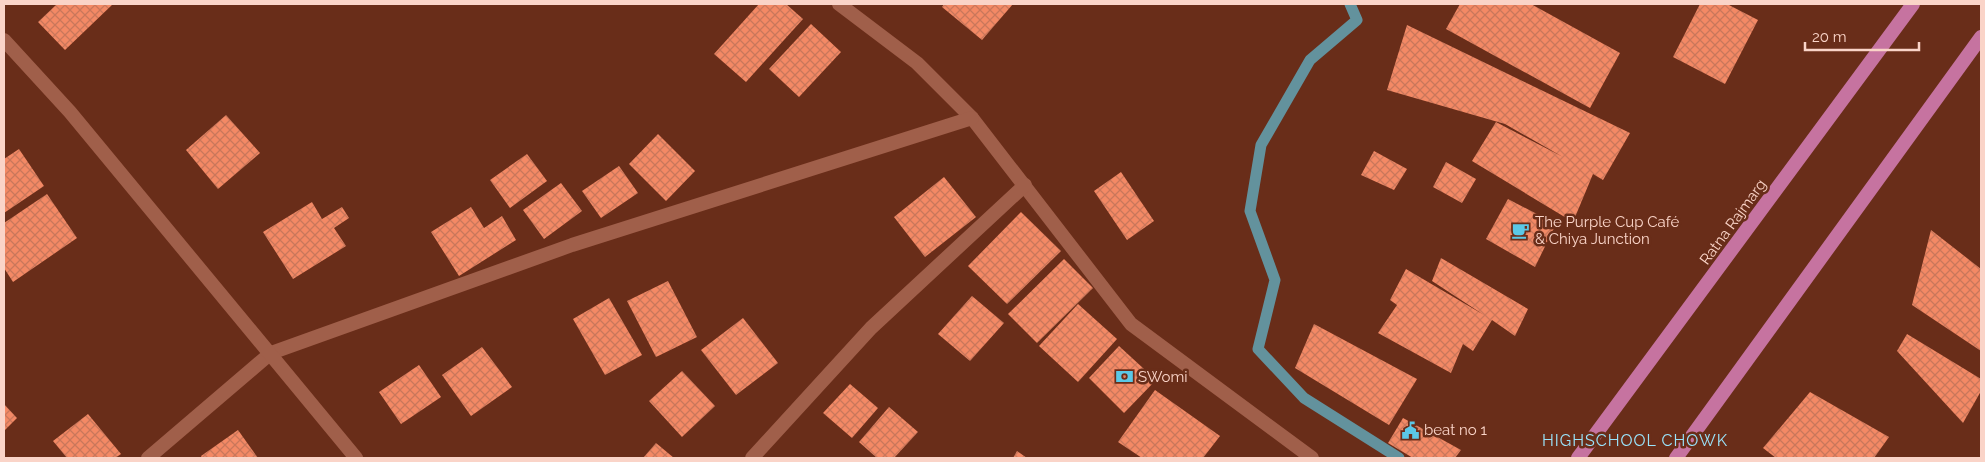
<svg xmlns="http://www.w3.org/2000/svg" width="1985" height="462" font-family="Raleway,sans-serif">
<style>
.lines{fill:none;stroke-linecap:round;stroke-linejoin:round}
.stream{stroke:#63929d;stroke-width:11}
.building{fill:url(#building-cross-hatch)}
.minor{stroke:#a05f4a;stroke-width:14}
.tertiary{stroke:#a05f4a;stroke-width:14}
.trunk{stroke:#c673a0;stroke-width:14}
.labels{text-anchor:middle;stroke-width:5;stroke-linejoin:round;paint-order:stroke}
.poi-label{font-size:15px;fill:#fad4c8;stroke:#692d19;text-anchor:start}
.street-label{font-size:15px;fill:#fad4c8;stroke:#692d19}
.neighbourhood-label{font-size:16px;letter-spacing:1px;fill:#9ae4fb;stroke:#692d19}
</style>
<defs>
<pattern id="building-cross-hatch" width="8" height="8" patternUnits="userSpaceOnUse" patternTransform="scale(1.25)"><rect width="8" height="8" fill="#f38965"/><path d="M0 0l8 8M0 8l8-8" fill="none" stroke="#c9775b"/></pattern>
</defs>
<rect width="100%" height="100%" fill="#692d19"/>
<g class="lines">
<path class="stream" d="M 1350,4 L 1357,20 L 1310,60 L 1261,145 L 1250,211 L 1275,280 L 1258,349 L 1304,398 L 1399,458"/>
</g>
<g class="building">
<path d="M 57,4 L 113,4 L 65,50 L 38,22 Z"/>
<path d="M 759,4 L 786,4 L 803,19 L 746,82 L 714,54 Z"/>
<path d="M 944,4 L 1013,4 L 982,40 L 942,7 Z"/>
<path d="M 1460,4 L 1531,4 L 1620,53 L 1590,108 L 1446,29 Z"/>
<path d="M 1700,4 L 1727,4 L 1758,20 L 1725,84 L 1673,57 Z"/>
<path d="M 811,24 L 841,52 L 799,97 L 769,69 Z"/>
<path d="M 1407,25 L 1630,133 L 1603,180 L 1593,174 L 1573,222 L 1472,161 L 1496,122 L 1563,157 L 1505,124 L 1387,90 Z"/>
<path d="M 226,115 L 260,153 L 218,189 L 186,150 Z"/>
<path d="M 658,134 L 695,171 L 666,201 L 629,164 Z"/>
<path d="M 19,149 L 44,186 L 4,213 L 4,159 Z"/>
<path d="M 1374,151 L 1407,169 L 1394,190 L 1361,175 Z"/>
<path d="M 527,154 L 547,181 L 510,208 L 490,180 Z"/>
<path d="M 1446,162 L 1476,179 L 1462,203 L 1433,187 Z"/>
<path d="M 619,166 L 638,193 L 601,218 L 582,191 Z"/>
<path d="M 1121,172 L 1154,221 L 1127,240 L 1094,191 Z"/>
<path d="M 944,177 L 976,217 L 925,257 L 894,217 Z"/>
<path d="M 561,183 L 582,211 L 544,239 L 523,210 Z"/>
<path d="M 47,194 L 77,238 L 13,282 L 4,268 L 4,223 Z"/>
<path d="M 1508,199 L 1556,224 L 1535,267 L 1486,239 Z"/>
<path d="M 312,202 L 322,219 L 342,207 L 349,218 L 334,228 L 346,246 L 293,279 L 263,232 Z"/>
<path d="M 471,207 L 484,228 L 502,216 L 516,240 L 459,276 L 431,232 Z"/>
<path d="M 1021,212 L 1061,251 L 1007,304 L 968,266 Z"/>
<path d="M 1931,230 L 1981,269 L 1981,351 L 1912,305 Z"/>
<path d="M 1441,258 L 1528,309 L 1515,336 L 1492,320 L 1473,351 L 1463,344 L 1451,373 L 1378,333 L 1397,305 L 1390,300 L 1406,269 L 1484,315 L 1432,281 Z"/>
<path d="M 1064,259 L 1093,288 L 1037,343 L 1008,314 Z"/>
<path d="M 668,281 L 697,337 L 656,357 L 627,301 Z"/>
<path d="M 972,296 L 1004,323 L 970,361 L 938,334 Z"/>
<path d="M 609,298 L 642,355 L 605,375 L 573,319 Z"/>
<path d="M 1078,304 L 1117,339 L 1078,382 L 1039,346 Z"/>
<path d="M 743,318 L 778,363 L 736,395 L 701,350 Z"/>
<path d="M 1314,324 L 1417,379 L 1389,425 L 1295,368 Z"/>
<path d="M 1907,334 L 1981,379 L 1981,391 L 1963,423 L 1897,351 Z"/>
<path d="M 1119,346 L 1156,380 L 1124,413 L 1089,378 Z"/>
<path d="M 482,347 L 512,387 L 471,416 L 442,375 Z"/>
<path d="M 419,365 L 441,397 L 401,424 L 379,392 Z"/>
<path d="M 682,371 L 715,406 L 682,437 L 649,401 Z"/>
<path d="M 850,384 L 878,408 L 852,438 L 823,413 Z"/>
<path d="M 1155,390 L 1220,436 L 1203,458 L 1142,458 L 1118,442 Z"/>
<path d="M 1810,392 L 1889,437 L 1874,458 L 1776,458 L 1763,448 Z"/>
<path d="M 4,404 L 17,418 L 4,431 Z"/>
<path d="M 889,407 L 918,432 L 894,458 L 877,458 L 859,442 Z"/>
<path d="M 88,414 L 121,454 L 115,458 L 67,458 L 53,441 Z"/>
<path d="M 1403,418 L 1461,450 L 1455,458 L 1413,458 L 1388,443 Z"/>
<path d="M 238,430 L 258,458 L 202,458 L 201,456 Z"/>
<path d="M 656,443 L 674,458 L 643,458 Z"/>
<path d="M 1017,451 L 1027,458 L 1013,458 Z"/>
</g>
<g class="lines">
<g class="minor">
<path d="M 839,4 L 917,63 L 972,118 L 1131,324 L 1312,458"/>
<path d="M 148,458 L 271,353 L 572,245 L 972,118"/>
<path d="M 752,458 L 871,328 L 1025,185"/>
</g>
<path class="tertiary" d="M 4,40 L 70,112 L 356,458"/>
<g class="trunk">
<path d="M 1578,458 L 1913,4"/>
<path d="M 1676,458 L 1981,37"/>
</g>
</g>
<defs>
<symbol id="cafe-bare" viewBox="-9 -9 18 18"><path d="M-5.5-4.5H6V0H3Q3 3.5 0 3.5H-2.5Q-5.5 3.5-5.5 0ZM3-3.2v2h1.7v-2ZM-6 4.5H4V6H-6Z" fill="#5bc8e6" stroke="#692d19" stroke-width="2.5" paint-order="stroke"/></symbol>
<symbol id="bank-bare" viewBox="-9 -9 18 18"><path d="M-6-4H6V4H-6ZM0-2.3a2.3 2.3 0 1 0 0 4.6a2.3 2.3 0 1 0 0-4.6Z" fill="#5bc8e6" stroke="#692d19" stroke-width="2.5" paint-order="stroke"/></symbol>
<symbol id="civic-bare" viewBox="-9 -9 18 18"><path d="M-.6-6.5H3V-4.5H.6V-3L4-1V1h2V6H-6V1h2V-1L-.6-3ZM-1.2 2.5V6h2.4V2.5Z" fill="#5bc8e6" stroke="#692d19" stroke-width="2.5" paint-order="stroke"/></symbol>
</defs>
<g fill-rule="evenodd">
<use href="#cafe-bare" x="1508" y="218" width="25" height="25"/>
<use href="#bank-bare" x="1112" y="364" width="25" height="25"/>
<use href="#civic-bare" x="1398" y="418" width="25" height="25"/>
</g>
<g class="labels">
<g class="poi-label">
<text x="1535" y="227">The Purple Cup Café<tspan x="1535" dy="17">&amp; Chiya Junction</tspan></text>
<text x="1138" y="382">SWomi</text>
<text x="1424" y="435">beat no 1</text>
</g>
<g class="street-label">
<text transform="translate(1733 222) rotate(-54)" y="5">Ratna Rajmarg</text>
</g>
<g class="neighbourhood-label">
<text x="1635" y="446">HIGHSCHOOL CHOWK</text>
</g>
</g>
<rect width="1985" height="462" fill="none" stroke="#fad4c8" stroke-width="10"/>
<path d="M1805 42v8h114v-8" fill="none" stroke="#fad4c8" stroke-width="2.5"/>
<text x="1812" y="42" font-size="15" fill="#fad4c8" stroke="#692d19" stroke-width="4" paint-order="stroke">20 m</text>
</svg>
